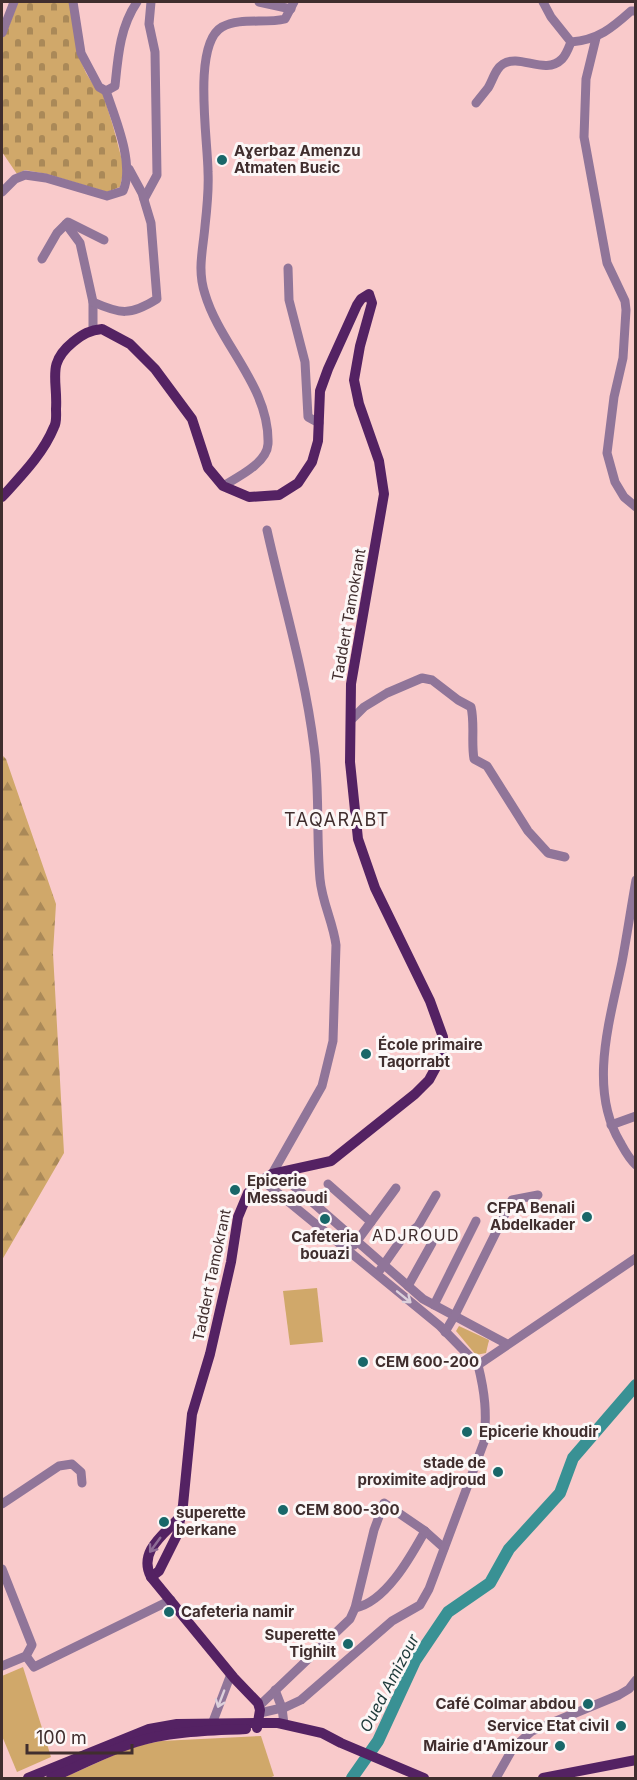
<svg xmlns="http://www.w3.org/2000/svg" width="637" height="1780" font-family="Inter,sans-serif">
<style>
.forest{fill:url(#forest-firs)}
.cemetery{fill:url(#cemetery-stones)}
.park{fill:url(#park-tufts)}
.garden{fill:#d0a86a}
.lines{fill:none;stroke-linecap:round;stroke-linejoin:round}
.river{stroke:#399194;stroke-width:12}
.minor{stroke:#907599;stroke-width:9}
.major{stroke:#542263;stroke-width:10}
.oneway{stroke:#dcd0db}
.oneway2{stroke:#8f6d97}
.poi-dot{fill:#196769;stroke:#fcf7f7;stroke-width:2}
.labels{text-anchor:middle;stroke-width:6;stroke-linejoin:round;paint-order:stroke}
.poi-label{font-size:15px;font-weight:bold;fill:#402e2e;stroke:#fcf7f7;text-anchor:start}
.street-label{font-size:15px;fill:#402e2e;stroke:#fcf7f7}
.neighbourhood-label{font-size:16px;letter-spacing:1.5px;fill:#402e2e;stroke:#fcf7f7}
.water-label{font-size:16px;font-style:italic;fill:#1d3939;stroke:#fcf7f7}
.quarter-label{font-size:18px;letter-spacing:1.5px;fill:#402e2e;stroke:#fcf7f7}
</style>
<defs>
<pattern id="forest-firs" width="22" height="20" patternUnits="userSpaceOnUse" patternTransform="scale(1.5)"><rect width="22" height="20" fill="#d0a86a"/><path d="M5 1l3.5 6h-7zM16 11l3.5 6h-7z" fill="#aa8958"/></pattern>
<pattern id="cemetery-stones" width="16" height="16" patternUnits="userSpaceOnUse" patternTransform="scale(1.5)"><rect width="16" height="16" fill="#d0a86a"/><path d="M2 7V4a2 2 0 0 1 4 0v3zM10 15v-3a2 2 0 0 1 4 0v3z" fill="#aa8958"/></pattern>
<pattern id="park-tufts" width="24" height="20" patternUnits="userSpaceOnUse" patternTransform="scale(1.5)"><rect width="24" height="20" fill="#d0a86a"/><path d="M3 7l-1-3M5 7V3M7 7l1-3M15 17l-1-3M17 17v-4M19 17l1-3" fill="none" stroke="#aa8958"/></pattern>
</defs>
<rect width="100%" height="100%" fill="#f9cacb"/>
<path class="forest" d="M 2,755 L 6,759 L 56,904 L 53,953 L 64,1153 L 2,1260 Z"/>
<path class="cemetery" d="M 18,2 L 70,2 L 78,54 L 86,73 L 96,89 L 103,94 L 113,126 L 124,168 L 120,187 L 107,192 L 47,174 L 25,170 L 17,174 L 2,152 L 2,39 L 8,29 Z"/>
<path class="park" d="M 459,1326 L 489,1340 L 486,1353 L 476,1355 L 456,1331 Z"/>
<g class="garden">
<path d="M 317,1288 L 323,1342 L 290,1345 L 283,1291 Z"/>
<path d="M 23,1667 L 51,1757 L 17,1772 L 2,1736 L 2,1676 Z"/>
<path d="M 261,1736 L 274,1776 L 269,1778 L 63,1778 L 132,1747 L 161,1741 Z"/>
</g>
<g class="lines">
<path class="river" d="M 352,1778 L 378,1741 L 415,1661 L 448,1612 L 490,1583 L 509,1549 L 560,1493 L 573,1458 L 636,1385"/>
<g class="minor">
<path d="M 73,2 L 81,53 L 99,87 L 106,91 L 115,86 C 118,56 120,27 137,2"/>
<path d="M 259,2 L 291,9"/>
<path d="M 543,2 L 551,17 L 571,42 C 598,40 612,28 631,11 L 636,11"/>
<path d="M 2,33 L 14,2"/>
<path d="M 596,38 L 586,79 L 584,137 L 607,263 L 625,301 L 626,310 L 623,358 L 614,397 L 607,453 L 615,482 L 624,497 L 636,507"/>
<path d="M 476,103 C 480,98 484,93 488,88 C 493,80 495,69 503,64 C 520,53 545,76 562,59 C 566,55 569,47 571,42"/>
<path d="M 2,192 L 15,179 L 25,175 L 46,178 L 107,196 L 123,191 C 135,164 115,118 106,91"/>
<path d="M 144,199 L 157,175 L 155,52 L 149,24 L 151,2"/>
<path d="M 66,224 L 68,222 L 104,240"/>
<path d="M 42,259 L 57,233 L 66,224 L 80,243 L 93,302 L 93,330"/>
<path d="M 288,268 L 289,300 L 305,362 L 308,417 L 319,423"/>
<path d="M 93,302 C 120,314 130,316 157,299 L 151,223 L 142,193 L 129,169"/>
<path d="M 223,486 C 238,477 267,463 268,444 C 270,387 220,345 205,294 C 197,270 203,250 205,226 C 207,208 209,190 208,172 C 208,141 192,44 222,27 C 240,17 265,24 285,19 L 294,2"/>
<path d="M 267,530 C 283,602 305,673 314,747 C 320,791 316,835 320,879 C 322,902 333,922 336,945 L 333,1041 L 322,1086 L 272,1174"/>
<path d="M 351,720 L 364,707 L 387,693 L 422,678 L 432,680 L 458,700 L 471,707 C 475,724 471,742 474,759 L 487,766 L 528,831 L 548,853 L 565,857"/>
<path d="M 636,880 C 631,908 627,935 622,962 C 610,1020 588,1088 620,1142 C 625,1151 629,1159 636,1165"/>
<path d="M 611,1125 L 636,1116"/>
<path d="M 279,1173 L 423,1299 L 507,1344"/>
<path d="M 262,1180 L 440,1326 L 478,1365"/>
<path d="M 328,1184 L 371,1222"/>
<path d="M 354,1245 L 396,1188"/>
<path d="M 380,1270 L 401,1240 L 418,1226 L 436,1195"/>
<path d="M 408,1286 L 432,1243"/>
<path d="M 434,1305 L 476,1221"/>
<path d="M 445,1332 L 455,1315 L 512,1200 L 538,1195"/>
<path d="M 478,1365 L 636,1258"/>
<path d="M 2,1504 L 59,1466 L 72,1464 L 81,1472 L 82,1483"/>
<path d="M 2,1569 L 32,1645 L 26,1656 L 2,1666"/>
<path d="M 355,1608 C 386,1602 411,1556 425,1531"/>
<path d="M 26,1656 L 34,1667 L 171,1600"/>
<path d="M 275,1690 L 282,1708 L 284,1724"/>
<path d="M 259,1706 L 350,1619 L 355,1608 L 374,1530 L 384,1503 L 425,1531 L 444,1548"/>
<path d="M 260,1713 L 286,1707 L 301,1700 L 392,1621 L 420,1605 L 429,1589 L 484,1442 C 487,1413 485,1393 478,1365"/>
<path d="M 212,1724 L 231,1674"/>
<path d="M 496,1778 L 513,1748 L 532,1731 L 619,1695 L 629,1689 L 636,1680"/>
</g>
<g class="major">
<path d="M 2,497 C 21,476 43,454 54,427 C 57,422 56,415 56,409 C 58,379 46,364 73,342 C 83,334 90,330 102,329 L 130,344 L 155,369 L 192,419 L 208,468 L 223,486 L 249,497 L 279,495 L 298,483 L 312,462 L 318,441 L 320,391 L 328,369 L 357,305 L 361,299 L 369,294 L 372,303 L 360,346 L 354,380 L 359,404 L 379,461 L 384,494 L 351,684 L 350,762 L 358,839 L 375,888 L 430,1001 L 443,1037 L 442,1056 L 429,1080 L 415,1094 L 331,1161 L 272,1174 L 262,1180 L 248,1193 L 238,1217 L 231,1262 L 210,1354 L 192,1414 L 183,1505 L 177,1535 L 159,1571 L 151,1577"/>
<path d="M 179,1518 C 163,1535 138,1552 151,1577 L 234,1678 L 258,1703 L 260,1710 L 257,1728"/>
<path d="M 28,1778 L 149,1729 L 177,1724 L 259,1723 L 278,1723 L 322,1733 L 341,1743 L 424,1778"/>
<path d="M 51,1778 C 79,1766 107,1751 136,1742 C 171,1731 210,1731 246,1729"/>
<path d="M 543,1778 L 636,1760"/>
</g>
</g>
<defs><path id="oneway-shaft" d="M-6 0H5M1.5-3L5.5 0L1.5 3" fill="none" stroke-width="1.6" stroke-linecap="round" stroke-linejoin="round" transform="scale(1.5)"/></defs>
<g class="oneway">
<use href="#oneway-shaft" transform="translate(404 1297) rotate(39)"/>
<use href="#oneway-shaft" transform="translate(221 1699) rotate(111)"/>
</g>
<use class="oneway2" href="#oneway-shaft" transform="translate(155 1545) rotate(126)"/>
<g class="poi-dot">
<circle cx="222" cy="160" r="6"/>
<circle cx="366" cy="1054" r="6"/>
<circle cx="235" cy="1190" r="6"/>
<circle cx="587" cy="1217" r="6"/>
<circle cx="325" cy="1219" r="6"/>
<circle cx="363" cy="1362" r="6"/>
<circle cx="467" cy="1432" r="6"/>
<circle cx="498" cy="1472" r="6"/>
<circle cx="283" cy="1510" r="6"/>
<circle cx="164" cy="1522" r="6"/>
<circle cx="169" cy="1612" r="6"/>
<circle cx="348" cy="1644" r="6"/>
<circle cx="588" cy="1704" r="6"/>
<circle cx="621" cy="1726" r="6"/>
<circle cx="560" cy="1746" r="6"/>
</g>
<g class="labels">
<g class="poi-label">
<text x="234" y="156">Aɣerbaz Amenzu<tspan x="234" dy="17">Atmaten Buɛic</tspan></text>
<text x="378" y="1050">École primaire<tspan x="378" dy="17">Taqorrabt</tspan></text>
<text x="247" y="1186">Epicerie<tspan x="247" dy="17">Messaoudi</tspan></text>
<text x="575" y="1213" text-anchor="end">CFPA Benali<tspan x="575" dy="17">Abdelkader</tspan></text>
<text x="325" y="1242" text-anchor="middle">Cafeteria<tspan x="325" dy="17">bouazi</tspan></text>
<text x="375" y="1367">CEM 600-200</text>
<text x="479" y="1437">Epicerie khoudir</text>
<text x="486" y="1468" text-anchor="end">stade de<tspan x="486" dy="17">proximite adjroud</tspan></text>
<text x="295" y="1515">CEM 800-300</text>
<text x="176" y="1518">superette<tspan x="176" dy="17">berkane</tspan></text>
<text x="181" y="1617">Cafeteria namir</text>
<text x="336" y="1640" text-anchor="end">Superette<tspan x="336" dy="17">Tighilt</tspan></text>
<text x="576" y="1709" text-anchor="end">Café Colmar abdou</text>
<text x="609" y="1731" text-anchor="end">Service Etat civil</text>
<text x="548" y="1751" text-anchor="end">Mairie d'Amizour</text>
</g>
<g class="street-label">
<text transform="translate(349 615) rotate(-80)" y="5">Taddert Tamokrant</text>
<text transform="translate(212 1275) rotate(-78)" y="5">Taddert Tamokrant</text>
</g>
<g class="neighbourhood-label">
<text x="416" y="1241">ADJROUD</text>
</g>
<g class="water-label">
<text transform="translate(389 1683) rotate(-62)" y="6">Oued Amizour</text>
</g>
<g class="quarter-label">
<text x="337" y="826">TAQARABT</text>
</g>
</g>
<rect width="637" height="1780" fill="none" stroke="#402e2e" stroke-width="6"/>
<path d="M27 1744v9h105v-9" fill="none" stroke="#402e2e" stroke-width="3"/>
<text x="36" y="1744" font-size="18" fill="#402e2e" stroke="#fcf7f7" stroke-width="4.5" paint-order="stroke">100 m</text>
</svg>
